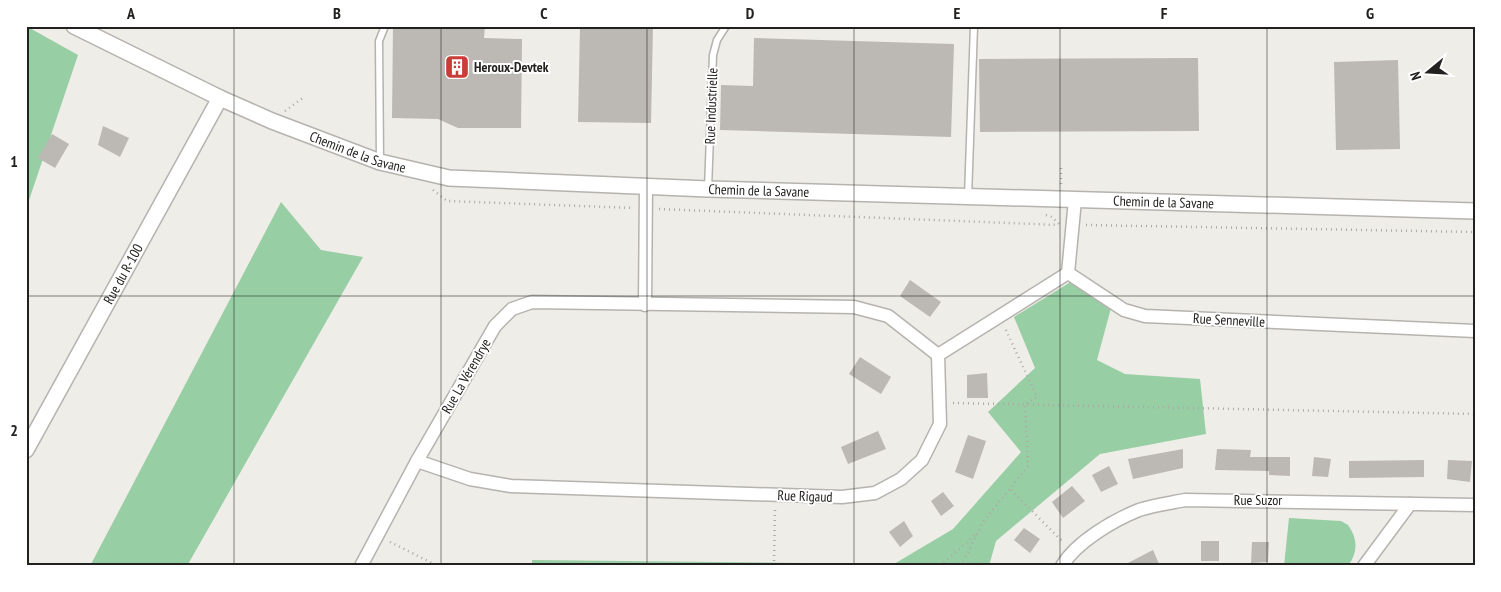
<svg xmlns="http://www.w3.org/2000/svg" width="1501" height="592" font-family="'PT Sans Narrow',sans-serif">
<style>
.green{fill:#98cea4}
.building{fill:#bcb8b4}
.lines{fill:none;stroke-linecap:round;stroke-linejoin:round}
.service-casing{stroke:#b6b3af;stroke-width:9}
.minor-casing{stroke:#b6b3af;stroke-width:15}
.tertiary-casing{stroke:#b6b3af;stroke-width:18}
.path{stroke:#abaaa6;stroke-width:2.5;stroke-dasharray:1 4;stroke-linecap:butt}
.service{stroke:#fff;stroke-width:6}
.minor{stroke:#fff;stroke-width:12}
.tertiary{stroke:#fff;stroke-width:15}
.grid{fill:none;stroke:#22211f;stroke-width:1;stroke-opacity:0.55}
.labels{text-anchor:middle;stroke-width:4;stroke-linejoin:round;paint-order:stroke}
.poi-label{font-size:14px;font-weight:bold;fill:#22211f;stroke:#fff;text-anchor:start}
.street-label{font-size:14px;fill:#22211f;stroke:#fff}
.neatline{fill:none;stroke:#22211f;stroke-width:2}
.grid-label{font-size:16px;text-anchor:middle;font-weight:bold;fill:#22211f}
</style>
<rect width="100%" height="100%" fill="#efede8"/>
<g class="green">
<path d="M 26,26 L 78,55 L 26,209 Z"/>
<path d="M 281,202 L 321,250 L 363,257 L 187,566 L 90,566 Z"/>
<path d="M 1077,278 L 1111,308 L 1097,360 L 1125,374 L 1200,379 L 1206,434 L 1100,454 L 996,541 L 989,566 L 532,566 L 532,560 L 894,564 L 953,529 L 1021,452 L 988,412 L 1035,368 L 1014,317 Z"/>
<path d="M 1289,518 L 1341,521 L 1348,525 C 1358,539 1358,552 1348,566 L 1284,566 Z"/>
</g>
<g class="building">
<path d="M 393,26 L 485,26 L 484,38 L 522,39 L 521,128 L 458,128 L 438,119 L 392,118 Z"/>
<path d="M 580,26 L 653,26 L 651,123 L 578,122 Z"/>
<path d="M 754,38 L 954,44 L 951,137 L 720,130 L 721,85 L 753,86 Z"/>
<path d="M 1198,58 L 1199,131 L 980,132 L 979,59 Z"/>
<path d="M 1398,60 L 1400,149 L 1336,150 L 1334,62 Z"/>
<path d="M 103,126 L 129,138 L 120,157 L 98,145 Z"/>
<path d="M 52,134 L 69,144 L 55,168 L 38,158 Z"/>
<path d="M 910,280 L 941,302 L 930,317 L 900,296 Z"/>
<path d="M 860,357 L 891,377 L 881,394 L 849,374 Z"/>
<path d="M 987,373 L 988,398 L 967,398 L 967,375 Z"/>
<path d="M 878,431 L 886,449 L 848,464 L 841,447 Z"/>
<path d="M 968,435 L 986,441 L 973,479 L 955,472 Z"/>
<path d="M 1183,449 L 1183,468 L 1133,479 L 1128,459 Z"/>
<path d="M 1217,449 L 1251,450 L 1250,457 L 1290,457 L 1290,476 L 1269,475 L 1269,471 L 1215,470 Z"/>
<path d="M 1314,457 L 1331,459 L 1328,477 L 1312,476 Z"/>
<path d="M 1424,460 L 1424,477 L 1349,478 L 1349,461 Z"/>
<path d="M 1448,460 L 1472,461 L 1470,482 L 1447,479 Z"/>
<path d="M 1109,466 L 1118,484 L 1101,492 L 1092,475 Z"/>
<path d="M 1072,486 L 1085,501 L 1063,518 L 1052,502 Z"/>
<path d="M 943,492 L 954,506 L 941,516 L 931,501 Z"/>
<path d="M 904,521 L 913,536 L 900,547 L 889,532 Z"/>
<path d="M 1024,528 L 1040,539 L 1030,553 L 1014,540 Z"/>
<rect x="1201" y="541" width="18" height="20"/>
<path d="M 1252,542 L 1269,542 L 1268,562 L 1251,563 Z"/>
<path d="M 1153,550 L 1160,566 L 1122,566 Z"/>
</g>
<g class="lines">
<defs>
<g id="service">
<path d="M 380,161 L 379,41 L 385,26"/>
<path d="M 708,189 L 713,55 L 717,40 L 726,26"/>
<path d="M 968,197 L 974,26"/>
</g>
<g id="minor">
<path d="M 1075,200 L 1068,273 L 1124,310 L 1145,316 L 1475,331"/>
<path d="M 645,305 L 646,186"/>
<path d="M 417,461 L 470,479 L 511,486 L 842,497 L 875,493 L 901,479 L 922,460 L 940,424 L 938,355 L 1068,273"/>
<path d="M 361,566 L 417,461 L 495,326 L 512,309 L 532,302 L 854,307 L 888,316 L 938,355"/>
<path d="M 1062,566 C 1076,542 1114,520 1139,510 C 1154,505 1170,503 1185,500 L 1475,505"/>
<path d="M 1364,566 L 1410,504"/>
</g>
<g id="tertiary">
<path id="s1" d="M 74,26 L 220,98 L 272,121 L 380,162 L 449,178 L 708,189 L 1475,211"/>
<path id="s2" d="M 26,450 L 220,98"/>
</g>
</defs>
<use href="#service" class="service-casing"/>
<use href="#minor" class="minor-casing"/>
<use href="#tertiary" class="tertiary-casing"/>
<g class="path">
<path d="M 285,111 L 304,97"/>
<path d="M 1061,184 L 1061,164"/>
<path d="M 433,190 L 447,201 L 634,208"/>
<path d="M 659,209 L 1058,225"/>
<path d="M 1046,215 L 1052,217 L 1059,224"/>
<path d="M 1086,225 L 1475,232"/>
<path d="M 953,403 L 1475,414"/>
<path d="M 1011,490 L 1063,542"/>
<path d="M 390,542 L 438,566"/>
<path d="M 774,566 L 775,507"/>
<path d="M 940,566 L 976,534"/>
<path d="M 961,566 L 983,522 L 1028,466 L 1025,404 L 1037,397 L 1005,328"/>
</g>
<use href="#service" class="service"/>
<use href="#minor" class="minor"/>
<use href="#tertiary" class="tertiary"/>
</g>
<path class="grid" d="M 234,26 L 234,566M 441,26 L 441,566M 647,26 L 647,566M 854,26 L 854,566M 1060,26 L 1060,566M 1267,26 L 1267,566M 26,296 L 1475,296"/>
<defs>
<symbol id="building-square" viewBox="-11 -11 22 22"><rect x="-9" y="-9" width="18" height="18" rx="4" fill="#ca3c37" stroke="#fff"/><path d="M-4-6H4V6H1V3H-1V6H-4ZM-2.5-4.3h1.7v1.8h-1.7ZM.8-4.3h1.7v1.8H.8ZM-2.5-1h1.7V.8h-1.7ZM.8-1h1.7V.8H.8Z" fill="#fff"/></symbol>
</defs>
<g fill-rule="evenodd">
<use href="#building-square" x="443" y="53" width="28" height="28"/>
</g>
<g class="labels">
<g class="poi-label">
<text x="474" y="72">Heroux-Devtek</text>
</g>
<g class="street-label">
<text transform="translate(711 106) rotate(-88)" y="5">Rue Industrielle</text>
<text dy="5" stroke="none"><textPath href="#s1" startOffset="311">Chemin de la Savane</textPath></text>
<text dy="5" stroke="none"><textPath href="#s1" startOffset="716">Chemin de la Savane</textPath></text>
<text dy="5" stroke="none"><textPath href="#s1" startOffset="1121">Chemin de la Savane</textPath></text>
<text dy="5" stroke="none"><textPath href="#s2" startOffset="201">Rue du R-100</textPath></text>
<text transform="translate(1229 320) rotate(3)" y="5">Rue Senneville</text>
<text transform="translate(466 376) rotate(-60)" y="5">Rue La Vérendrye</text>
<text transform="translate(805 496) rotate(2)" y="5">Rue Rigaud</text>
<text x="1258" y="505">Rue Suzor</text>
</g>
</g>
<rect width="1501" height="592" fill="none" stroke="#ffffff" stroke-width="55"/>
<g transform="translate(1428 72) rotate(252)" stroke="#ffffff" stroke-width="4" paint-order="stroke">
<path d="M0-4L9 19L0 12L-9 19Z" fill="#22211f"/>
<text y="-8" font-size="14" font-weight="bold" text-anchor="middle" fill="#22211f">N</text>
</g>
<rect x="28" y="28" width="1446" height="536" class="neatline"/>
<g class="grid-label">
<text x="131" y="19">A</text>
<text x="337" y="19">B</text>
<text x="544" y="19">C</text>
<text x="750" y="19">D</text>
<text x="957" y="19">E</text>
<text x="1164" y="19">F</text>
<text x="1370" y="19">G</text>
<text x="14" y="167">1</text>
<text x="14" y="436">2</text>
</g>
</svg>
